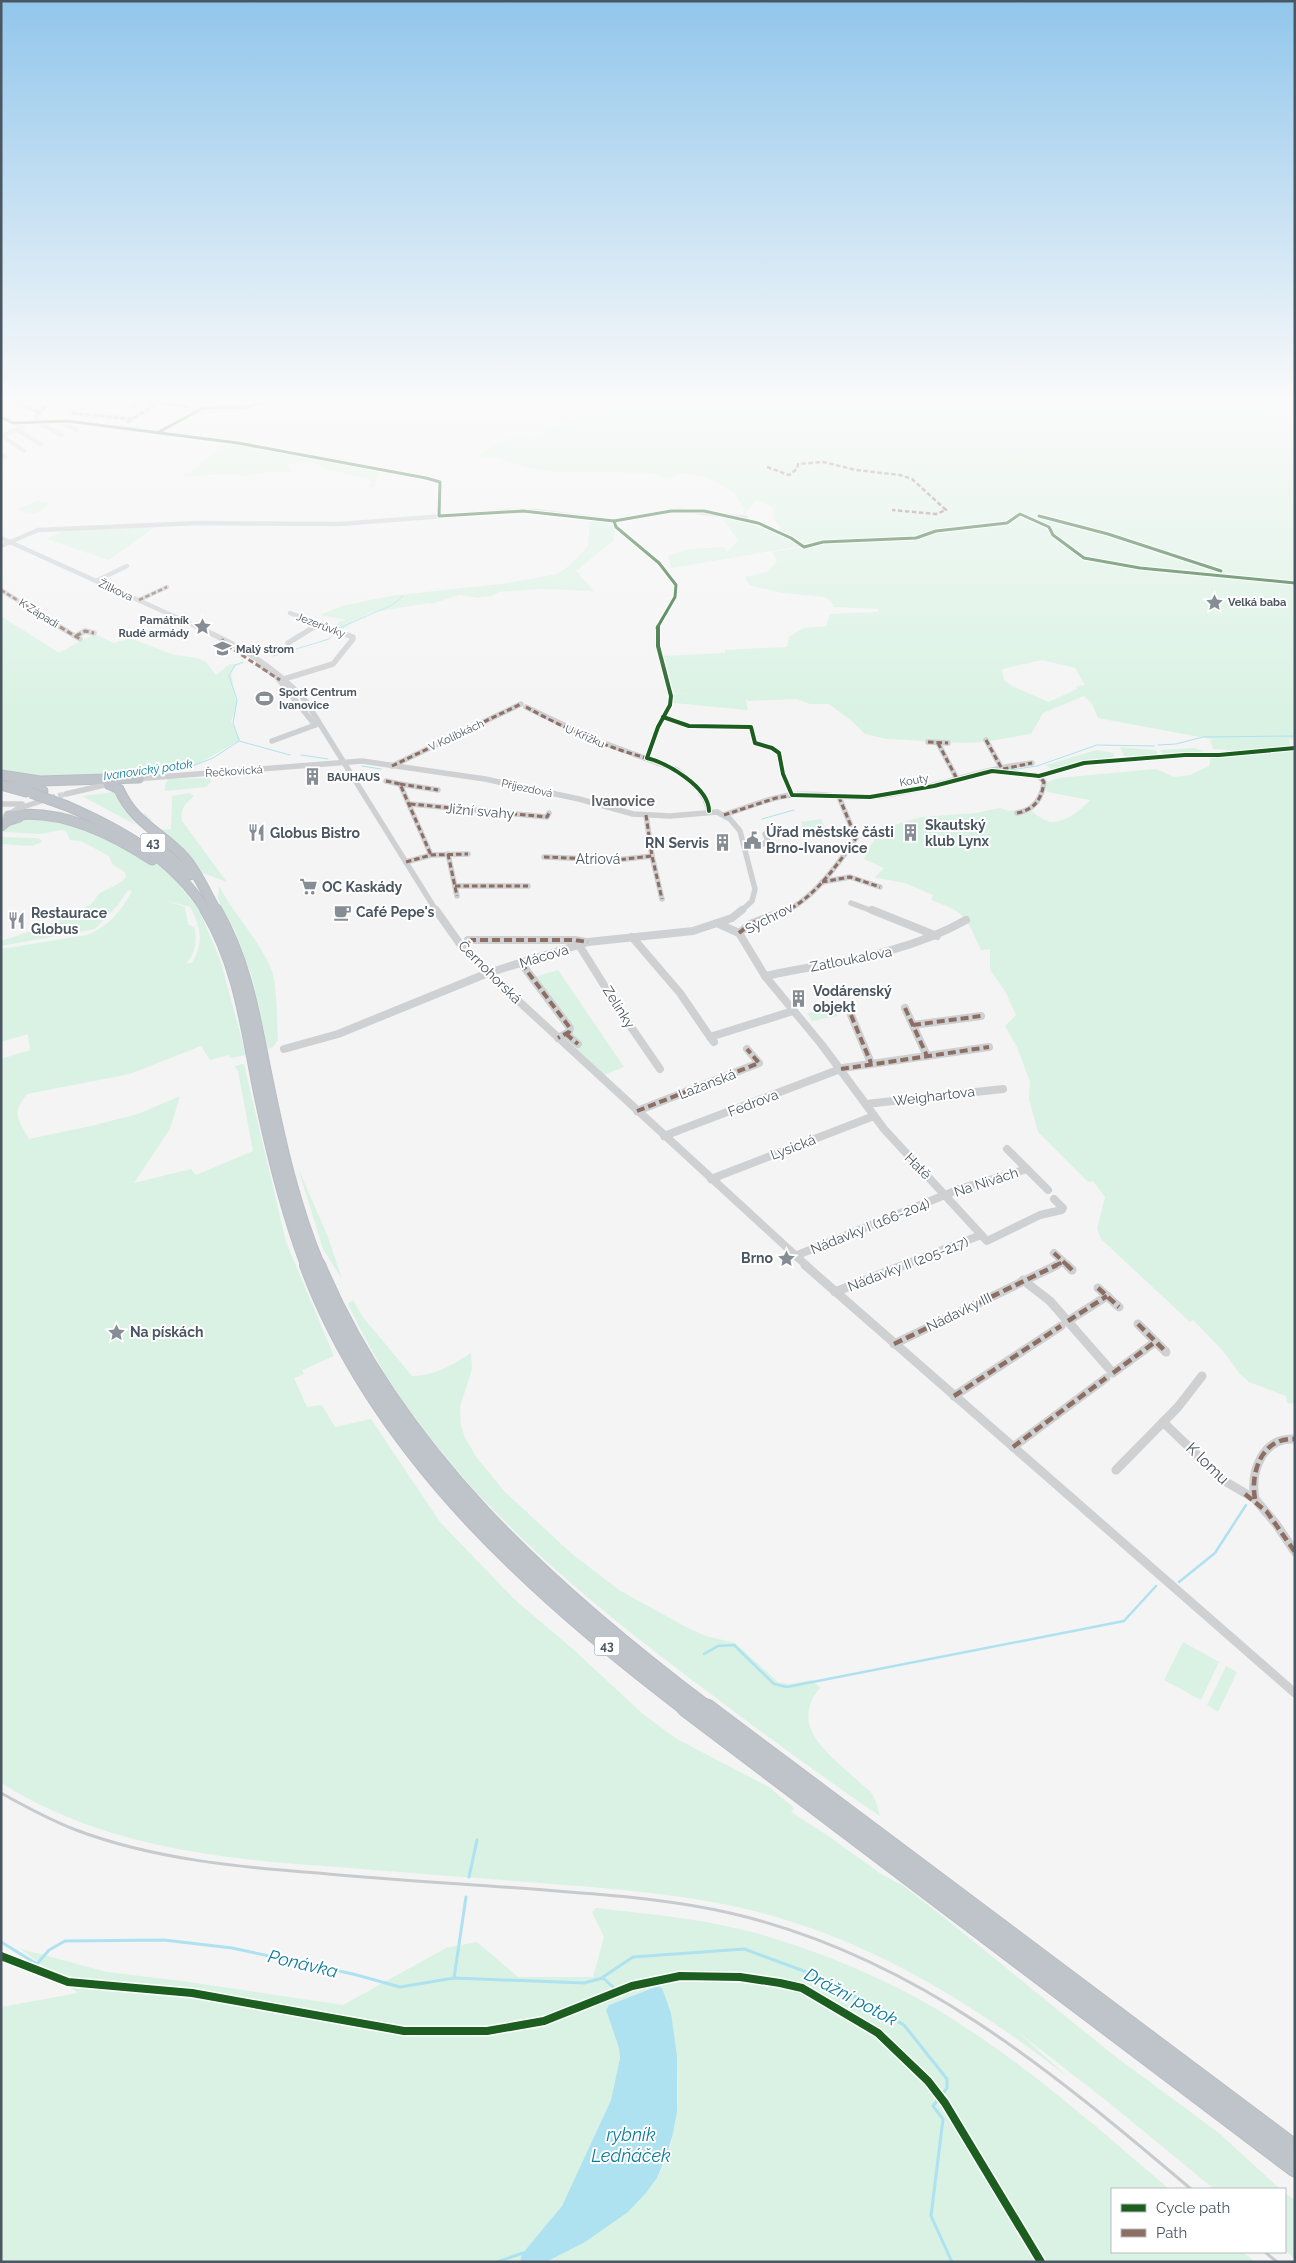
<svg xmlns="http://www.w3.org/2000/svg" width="1296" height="2263" font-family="Raleway,sans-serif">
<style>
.green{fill:#d9f2e3;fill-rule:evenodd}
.water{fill:#aee2f0}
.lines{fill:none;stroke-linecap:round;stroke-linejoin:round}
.stream-far2{stroke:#aee2f0;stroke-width:1}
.stream-far1{stroke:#aee2f0;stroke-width:2.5}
.stream{stroke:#aee2f0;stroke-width:3}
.minor-tunnel{stroke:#d2d4d7;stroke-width:5.5;stroke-dasharray:5.5 3;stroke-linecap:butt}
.highway-far3-casing{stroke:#b9bec3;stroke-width:11}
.highway-far2-casing{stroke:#b9bec3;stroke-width:13}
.highway-far1-casing{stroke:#b9bec3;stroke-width:16}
.highway-casing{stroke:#b9bec3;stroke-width:19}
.minor-far3{stroke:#ced0d2;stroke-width:4.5}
.minor-far2{stroke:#ced0d2;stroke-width:5.5}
.minor-far1{stroke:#ced0d2;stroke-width:8}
.minor{stroke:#ced0d2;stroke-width:9}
.highway-far3{stroke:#bec4c9;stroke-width:9}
.highway-far2{stroke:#bec4c9;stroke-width:11}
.highway-far1{stroke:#bec4c9;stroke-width:14}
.highway{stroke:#bec4c9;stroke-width:17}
.rail{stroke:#c9cacc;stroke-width:3}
.highway-bridge-casing{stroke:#b9bec3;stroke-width:11;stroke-linecap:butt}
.highway-bridge{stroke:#bec4c9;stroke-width:9}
.quiet-far3{stroke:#8d6e63;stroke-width:2.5;stroke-dasharray:4.5 2.5;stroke-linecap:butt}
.quiet-far2{stroke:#8d6e63;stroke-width:3;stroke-dasharray:5.5 3;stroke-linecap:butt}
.quiet-far1{stroke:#8d6e63;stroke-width:4;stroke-dasharray:8 4;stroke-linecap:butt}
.quiet{stroke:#8d6e63;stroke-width:4.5;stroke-dasharray:9 4.5;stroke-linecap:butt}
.cycleway-far2-casing{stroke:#fff;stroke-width:5}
.cycleway-far1-casing{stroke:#fff;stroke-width:6}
.cycleway-casing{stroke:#fff;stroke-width:11}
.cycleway-far2{stroke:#1b5e20;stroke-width:3}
.cycleway-far1{stroke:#1b5e20;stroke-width:4}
.cycleway{stroke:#1b5e20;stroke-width:8}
.labels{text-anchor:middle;stroke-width:4;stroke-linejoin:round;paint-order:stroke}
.far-street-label{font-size:11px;fill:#4a5661;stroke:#fff}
.far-poi-label{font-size:11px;font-weight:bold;fill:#4a5661;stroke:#fff;text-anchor:start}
.far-water-label{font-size:12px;font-style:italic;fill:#0c7c9b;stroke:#fff}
.shield{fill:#fff;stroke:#808990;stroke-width:1}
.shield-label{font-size:12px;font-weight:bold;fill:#4a5661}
.far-quarter-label{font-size:14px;font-weight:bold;fill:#5f6368;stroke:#fff}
.street-label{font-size:14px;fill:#4a5661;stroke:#fff}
.poi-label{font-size:14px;font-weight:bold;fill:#4a5661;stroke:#fff;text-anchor:start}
.near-street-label{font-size:16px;fill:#4a5661;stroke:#fff}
.near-water-label{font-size:18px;font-style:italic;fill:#0c7c9b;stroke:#fff}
</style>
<rect width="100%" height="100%" fill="#f4f4f4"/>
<g class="green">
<path d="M 638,401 L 1295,401 L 1295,740 L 1289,739 L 1290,746 L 1268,748 L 1295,747 L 1295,1404 L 1287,1403 L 1286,1396 L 1249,1382 L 1239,1373 L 1224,1352 L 1193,1320 L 1190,1322 L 1101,1239 L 1097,1229 L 1105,1197 L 1093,1181 L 1088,1182 L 1038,1132 L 1029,1099 L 1030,1082 L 1017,1047 L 1005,1026 L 1016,1015 L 1005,991 L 990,970 L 990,949 L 981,950 C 965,916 967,913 931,900 L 933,895 L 905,883 L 877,878 L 875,877 L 884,868 L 864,859 L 870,846 L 885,828 L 921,817 L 976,813 L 1000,808 L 1009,811 L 1027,808 C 1033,812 1040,818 1047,821 C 1062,826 1081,810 1090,800 L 1047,792 L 1045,783 L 1058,778 L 1156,769 L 1174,777 L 1190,775 L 1209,766 L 1211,754 L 1231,750 L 1213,749 L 1210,740 L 1216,740 L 1098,718 L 1092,704 L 1084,696 L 1043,713 L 1031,734 L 984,742 L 963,743 L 887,739 L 865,734 L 853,722 L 829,704 L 810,704 L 797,699 L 748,701 L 746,699 L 748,710 L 674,703 L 674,694 L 687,694 L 674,693 L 664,656 L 725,653 L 725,650 L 787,647 L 789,637 L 803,628 L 826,626 L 830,614 L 879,612 L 878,609 L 834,607 L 831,601 L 824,597 L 783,593 L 749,585 L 745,577 L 766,572 L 777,561 L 772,552 L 806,547 L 795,539 L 776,530 L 781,527 L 774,519 L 773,508 L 761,501 L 756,501 L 743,516 L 744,508 L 734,493 L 705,476 L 680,473 L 668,479 L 651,473 L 557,472 L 527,468 L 496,457 L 478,457 L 485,450 L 520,433 L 523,437 L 530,436 L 527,438 L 529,439 L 593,409 L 624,405 ZM 1042,660 L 1075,668 L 1085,685 L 1076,686 L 1077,689 L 1049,702 L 1012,686 L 1004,680 L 1002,669 Z"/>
<path d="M 226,442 L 379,471 L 373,488 L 368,487 L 372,483 L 366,478 L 328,470 L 311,462 L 288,464 L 287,466 L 292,470 L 290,472 L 270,472 L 247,476 L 233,474 L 186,476 L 179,474 L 189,473 Z"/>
<path d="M 38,500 L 42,503 L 49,502 C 44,515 28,516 18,509 Z"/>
<path d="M 720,515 C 749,520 777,528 801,546 L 671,568 L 668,556 L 690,549 L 724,547 L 728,552 L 738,540 Z"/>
<path d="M 590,520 L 612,524 L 616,528 L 613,541 L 576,571 L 594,591 L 541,589 L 499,592 L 492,596 L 478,598 L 460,595 L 431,604 L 428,603 L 369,613 L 341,630 L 336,627 L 338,622 L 346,620 L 320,615 L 342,606 L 390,596 L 508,583 L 557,574 L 569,566 L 588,546 Z"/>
<path d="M 156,526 L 109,560 L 46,539 L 66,530 Z"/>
<path d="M 1,616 L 59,653 L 94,634 L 114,643 L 130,638 L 174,655 L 197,658 L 206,662 L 216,675 L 228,665 L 247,662 L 236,666 L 231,673 C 234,683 233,693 237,703 L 231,721 L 240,740 L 196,765 L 177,766 L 169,764 L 148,770 L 91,777 L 59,778 L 1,771 Z"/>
<path d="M 1120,747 L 1156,750 L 1158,757 L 1124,756 Z"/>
<path d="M 1194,748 L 1205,751 L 1165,757 L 1160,750 Z"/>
<path d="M 1097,750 L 1113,753 L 1114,756 L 1110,758 L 1080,762 L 1052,770 L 1046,765 Z"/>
<path d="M 209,778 L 212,781 L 206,787 L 165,791 L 165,785 L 168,779 Z"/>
<path d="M 115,792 L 123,809 L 136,825 L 82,796 Z"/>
<path d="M 189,793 L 194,796 C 186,804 180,807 182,821 L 227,882 L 200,872 L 139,816 L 145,813 L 152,820 L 150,821 L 160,830 L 171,829 L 172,796 Z"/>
<path d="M 21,817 L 60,821 L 89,830 L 157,864 L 174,879 L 198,908 L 220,959 L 246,1055 L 231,1058 L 229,1055 L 210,1060 L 201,1046 L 130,1074 L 27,1094 C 11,1114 18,1119 29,1139 L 91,1126 L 138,1114 L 180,1096 L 170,1129 L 134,1183 L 191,1169 L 196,1175 L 253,1151 L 238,1071 L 234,1066 L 244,1064 L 286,1242 L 334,1356 L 302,1370 L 304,1374 L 294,1378 L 307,1407 L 322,1405 L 335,1427 L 371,1419 L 440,1522 L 514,1599 L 574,1650 L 644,1715 L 677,1739 L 769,1787 L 794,1808 L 791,1812 L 827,1835 L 881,1874 L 902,1885 L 946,1919 L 1112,2054 L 1219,2133 L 1280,2189 L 1214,2189 L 1108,2102 L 1018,2032 L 1068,2077 C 966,1998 856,1931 728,1905 C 674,1894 619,1889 564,1885 C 493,1879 421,1874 350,1868 C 229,1860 106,1849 1,1783 L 1,1059 L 30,1050 L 28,1034 L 1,1042 L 1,949 L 87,935 C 108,927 122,910 132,891 L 128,890 L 118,905 L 95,929 L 1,946 L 1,941 C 31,931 64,921 91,904 C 95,901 96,896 100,893 C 109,888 119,885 126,877 L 125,872 L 112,864 L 109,856 L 81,841 L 70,840 L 66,831 L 62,830 L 40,834 L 4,832 L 2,829 ZM 164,900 L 190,907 C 201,927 204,942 192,963 L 186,963 C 195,956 198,938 194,927 L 188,924 L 185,907 Z"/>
<path d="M 821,819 L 829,835 L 819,836 L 818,833 L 807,835 L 801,822 Z"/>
<path d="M 1,837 L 36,838 L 40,839 L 42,842 L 32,846 L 1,844 Z"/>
<path d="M 219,886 C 235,916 259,939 272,971 C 277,985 277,1023 278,1040 L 273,1047 L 268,1049 L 252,977 L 235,930 L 221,907 L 218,897 Z"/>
<path d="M 558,970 L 624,1067 L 604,1075 L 564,1037 L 571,1034 L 535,977 Z"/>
<path d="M 833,1007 L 838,1016 L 812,1021 L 807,1013 Z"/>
<path d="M 298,1168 L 328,1237 L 342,1279 L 323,1249 Z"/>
<path d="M 353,1300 L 362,1316 L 412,1376 C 435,1376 452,1365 471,1353 L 472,1369 L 460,1407 L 461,1426 L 465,1438 L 477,1458 L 505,1492 L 571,1553 L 619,1590 L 686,1627 L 706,1636 L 735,1643 L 778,1682 L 790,1684 L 812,1680 L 820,1688 C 787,1727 831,1755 858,1781 C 862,1785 869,1789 872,1794 C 876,1800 878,1809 880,1816 C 824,1778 769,1738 715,1697 C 596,1609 479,1514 395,1390 C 378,1363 362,1333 348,1304 Z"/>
<path d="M 1183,1642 L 1219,1662 L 1201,1700 L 1164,1680 Z"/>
<path d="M 1226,1666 L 1237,1672 L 1218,1712 L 1207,1705 Z"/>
<path d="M 596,1908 C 649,1914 704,1919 756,1933 C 806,1947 854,1966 900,1989 C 999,2040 1085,2117 1169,2189 L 1112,2189 L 1112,2252 L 1243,2252 L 1255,2262 L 546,2262 C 575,2248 626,2216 646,2193 C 691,2140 680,2049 662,1988 L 659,1986 L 609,2005 L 606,2010 L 619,2048 L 620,2058 L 611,2100 L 562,2206 L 522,2254 L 520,2262 L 1,2262 L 1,2007 L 78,1993 L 21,1949 L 107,1972 L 182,1981 L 343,2005 L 446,1948 L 477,1942 L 518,1977 L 593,1977 L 604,1937 L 592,1912 Z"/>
<path d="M 1285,2193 L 1295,2200 L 1295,2259 L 1285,2250 Z"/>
</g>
<path class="water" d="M 658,1986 L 662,1988 L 671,2013 L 677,2056 L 677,2112 L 673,2134 L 666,2157 L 657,2178 L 646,2193 L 628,2212 L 585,2242 L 546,2262 L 520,2262 L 522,2254 L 562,2206 L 611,2100 L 620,2058 L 619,2048 L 606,2010 L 609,2005 Z"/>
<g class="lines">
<g class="stream-far2">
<path d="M 430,401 L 467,412"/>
<path d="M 337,629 L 392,605 L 403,596"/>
<path d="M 273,656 L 329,639 L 334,633"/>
<path d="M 239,740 L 233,723 L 237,700 L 229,676 L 235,665 L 243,662"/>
<path d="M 1158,745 L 1176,744 L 1203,737 L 1295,736"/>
<path d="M 301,755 L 328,759"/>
<path d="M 362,766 L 381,769"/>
<path d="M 1010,770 L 1037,766 L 1097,745 L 1154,746"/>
<path d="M 117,774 L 168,766 L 195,765 L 213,758 L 239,741 L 290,755"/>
<path d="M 762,819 L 794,810"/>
</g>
<g class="stream-far1">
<path d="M 1179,1582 L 1215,1553 L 1246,1505"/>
<path d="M 704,1654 L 718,1646 L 734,1645 L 774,1684 L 787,1687 L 1124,1621 L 1156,1586"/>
</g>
<g class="stream">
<path d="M 469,1877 L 477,1840"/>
<path d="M 1,1942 L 37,1964 L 49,1950 L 65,1941 L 164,1940 L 232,1948 L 353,1974 L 400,1987 L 454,1978 L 584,1983 L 603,1978 L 613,1987"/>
<path d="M 603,1977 L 633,1957 L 744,1949 L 823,1978 L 904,2025 L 947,2079 L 947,2088 L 933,2106 L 943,2119 L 931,2216 L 952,2262"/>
<path d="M 454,1978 L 466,1897"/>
<path d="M 497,2262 L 523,2253"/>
</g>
<path class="minor-tunnel" d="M 50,798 L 66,794"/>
<defs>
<g id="highway-far3">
<path d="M 1,775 L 40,781 L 139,778"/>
<path d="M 18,784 L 43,791"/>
<path d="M 108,784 L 119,789 C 134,824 162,832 185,858 C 198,873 207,895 217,912"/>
<path d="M 1,785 L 26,792"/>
<path d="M 67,806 C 122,830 174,859 207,912"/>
<path d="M 9,816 C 59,807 111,833 152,860"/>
<path d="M 1,826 L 7,821 L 19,817"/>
<path d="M 159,848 L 190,875"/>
</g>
<g id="highway-far2">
<path d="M 206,910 C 240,966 247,1032 260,1095 C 272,1153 286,1211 307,1266"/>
<path d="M 216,910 C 247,963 255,1022 267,1080 C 280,1143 294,1207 319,1266"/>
</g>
<g id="highway-far1">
<path d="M 307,1265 C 376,1451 533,1593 688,1710"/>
<path d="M 318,1265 C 396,1452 550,1590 709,1710"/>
</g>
<g id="highway">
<path d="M 686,1708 L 1295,2168"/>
<path d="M 707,1708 L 1295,2149"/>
</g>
</defs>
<use href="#highway-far3" class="highway-far3-casing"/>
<use href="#highway-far2" class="highway-far2-casing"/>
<use href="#highway-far1" class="highway-far1-casing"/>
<use href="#highway" class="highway-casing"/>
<g class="minor-far3">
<path d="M 14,401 L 39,412"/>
<path d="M 51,401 L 36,417 L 39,423 L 62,435"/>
<path d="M 142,401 L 190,407"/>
<path d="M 132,406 L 141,401"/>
<path d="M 72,413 L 132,419"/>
<path d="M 72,413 L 91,401"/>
<path d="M 1,417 L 23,427 L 1,436"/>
<path d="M 61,422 L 76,430"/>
<path d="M 128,422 L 157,403"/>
<path d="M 13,423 L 67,421 L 159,432 L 238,443 L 426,478 L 440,482 L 439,516"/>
<path d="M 17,430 L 41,444"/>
<path d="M 1,435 L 24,451"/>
<path d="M 1,454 L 5,457"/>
<path d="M 1,538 L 200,628"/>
<path d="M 1,546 L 38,530 L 198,523 L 340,524 L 509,511 L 536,511 L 614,521 L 679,510 L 746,518"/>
<path d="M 96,581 L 127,566"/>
<path d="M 1,590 L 62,628"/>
<path d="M 139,600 L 167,587"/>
<path d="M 290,613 L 330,628"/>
<path d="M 312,628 L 319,624"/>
</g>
<g class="minor-far2">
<path d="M 60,627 L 80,639"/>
<path d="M 197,627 C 238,645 274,666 305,700 L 437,912"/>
<path d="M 76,636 L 85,631 L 94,633"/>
<path d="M 288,643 L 314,627"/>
<path d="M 258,664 L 276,676 L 315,725"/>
<path d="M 284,679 L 333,664 L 353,639 L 353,637 L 326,627"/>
<path d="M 526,707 L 593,739 L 677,770 L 698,788 L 705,799 L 709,811"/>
<path d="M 986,740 L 1002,769"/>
<path d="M 272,741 L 318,724"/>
<path d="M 928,742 L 948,743"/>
<path d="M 938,743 L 957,779"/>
<path d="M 392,766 L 521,704"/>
<path d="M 996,771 L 1039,776 L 1044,782 C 1042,799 1034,810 1017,813"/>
<path d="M 134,779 L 362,761 L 485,779 L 579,799 L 633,814 L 670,816 L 717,812 L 730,819 L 740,831 L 755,889 L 752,901 L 740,912"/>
<path d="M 386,781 L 400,784 L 431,855"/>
<path d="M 400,784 L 438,790"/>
<path d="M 66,794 L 113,783"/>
<path d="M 1,804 L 22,804"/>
<path d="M 410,804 L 547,817 L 549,813"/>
<path d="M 646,815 L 652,856 L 662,899"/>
<path d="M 724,815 C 746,808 768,798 790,795 C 817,792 844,799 871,797 C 926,792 977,769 1032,763"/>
<path d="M 1,819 L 17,809 L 50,798"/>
<path d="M 745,847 L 763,844 L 768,841 L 765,834"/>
<path d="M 448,854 L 457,896"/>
<path d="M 544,857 L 616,860 L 652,856"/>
<path d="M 406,862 L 431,855 L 468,854"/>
<path d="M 822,882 L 850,877 L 880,887"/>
<path d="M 455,886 L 528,886"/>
<path d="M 851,903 L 875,912"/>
<path d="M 783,912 C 812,901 839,863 856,838 L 839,797"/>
</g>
<g class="minor-far1">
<path d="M 436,910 L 460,944 L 488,973 L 807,1266"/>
<path d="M 872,910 L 937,936"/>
<path d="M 719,924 L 739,933 L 765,976 L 822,1045 L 884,1129 L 987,1241 L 1040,1215 L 1062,1210 L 1063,1208 L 1054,1199"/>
<path d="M 739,933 L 750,924 L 786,910"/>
<path d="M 632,937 L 680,993 L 708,1034"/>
<path d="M 468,940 L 575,940 L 586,942"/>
<path d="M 579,945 L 622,1014 L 660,1069"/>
<path d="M 521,963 L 570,1028 L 569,1032 L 558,1038"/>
<path d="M 765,976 C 835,961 902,956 966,920"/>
<path d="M 905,1008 L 927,1056"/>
<path d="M 851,1015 L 871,1063"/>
<path d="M 913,1025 L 981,1016"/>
<path d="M 566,1034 L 578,1044"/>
<path d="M 714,1042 L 710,1037 L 793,1011"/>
<path d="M 284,1049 L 338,1034 L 488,973 L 588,942 L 693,931 L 732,918 L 742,910"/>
<path d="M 866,1104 L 1003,1089"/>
<path d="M 637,1111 L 759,1063 L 747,1049"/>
<path d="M 664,1136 L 843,1068 L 989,1047"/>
<path d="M 1007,1149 L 1048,1190"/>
<path d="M 711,1179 L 874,1116"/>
<path d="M 1054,1253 L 1068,1266"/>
<path d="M 795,1256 L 962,1188 L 1027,1169"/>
<path d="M 901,1266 L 981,1235"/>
<path d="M 1054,1266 L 1063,1262"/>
</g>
<g class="minor">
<path d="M 805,1265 L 1295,1693"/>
<path d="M 1067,1265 L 1072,1270"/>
<path d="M 1023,1280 L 1050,1301 L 1113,1373 L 1155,1342"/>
<path d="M 1098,1288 L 1119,1307"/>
<path d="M 835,1292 L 904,1265"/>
<path d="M 1068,1321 L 1107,1296"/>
<path d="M 1138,1324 L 1166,1352"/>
<path d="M 894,1344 L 1057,1265"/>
<path d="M 954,1396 L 1061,1326"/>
<path d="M 1163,1422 L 1223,1480 L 1255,1499 L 1276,1524 L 1295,1552"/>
<path d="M 1013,1447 L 1106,1378"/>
<path d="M 1116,1470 L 1178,1407 L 1202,1376"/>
<path d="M 1255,1499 C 1250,1472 1262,1437 1295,1439"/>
</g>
<use href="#highway-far3" class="highway-far3"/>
<use href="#highway-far2" class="highway-far2"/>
<use href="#highway-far1" class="highway-far1"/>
<use href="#highway" class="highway"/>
<g class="rail">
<path d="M 1,1793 C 26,1807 50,1820 76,1830 C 153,1859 237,1867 318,1873 C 402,1881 486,1885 569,1892 C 623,1896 677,1901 730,1913 C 915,1956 1049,2069 1191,2189"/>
<path d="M 1265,2252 L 1277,2262"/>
</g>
<defs>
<path id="highway-bridge" d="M 31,793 L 67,806"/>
</defs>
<use href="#highway-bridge" class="highway-bridge-casing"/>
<use href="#highway-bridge" class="highway-bridge"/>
<g class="quiet-far3">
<path d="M 14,401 L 39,412"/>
<path d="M 142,401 L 190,407"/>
<path d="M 132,406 L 141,401"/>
<path d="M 72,413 L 132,419"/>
<path d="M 37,414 L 51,401"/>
<path d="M 128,422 L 157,403"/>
<path d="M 767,467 L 789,475 L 797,469 L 798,464 L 823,462 L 856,470 L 900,475 L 912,479 L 946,510 L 936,514 L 892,510"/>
<path d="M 1,590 L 62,628"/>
<path d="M 139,600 L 167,587"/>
</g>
<g class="quiet-far2">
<path d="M 60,627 L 80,639"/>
<path d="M 76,636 L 85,631 L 94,633"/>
<path d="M 222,639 L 225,644 L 280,680"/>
<path d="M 526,707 C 566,729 606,748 651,759"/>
<path d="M 986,740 L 1002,769"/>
<path d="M 928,742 L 948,743"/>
<path d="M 938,743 L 957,779"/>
<path d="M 392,766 L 521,704"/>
<path d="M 1003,769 L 1032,763"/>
<path d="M 386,781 L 400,784 L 431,855"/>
<path d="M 400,784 L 438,790"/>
<path d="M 410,804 L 547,817 L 549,813"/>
<path d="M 1017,813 C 1034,810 1042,799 1044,782 L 1039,776 L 1036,776"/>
<path d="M 646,815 L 652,856 L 662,899"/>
<path d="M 724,815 L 776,798 L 796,795"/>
<path d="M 448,854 L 457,896"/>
<path d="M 544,857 L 616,860 L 652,856"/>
<path d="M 406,862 L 431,855 L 468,854"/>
<path d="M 822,882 L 850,877 L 880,887"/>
<path d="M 455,886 L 528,886"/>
<path d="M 783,912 C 812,901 839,863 856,838 L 839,797"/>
</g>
<g class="quiet-far1">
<path d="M 739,933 L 750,924 L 786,910"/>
<path d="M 468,940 L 575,940 L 588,942"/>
<path d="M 521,963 L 570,1028 L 569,1032 L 558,1038"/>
<path d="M 905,1008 L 927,1056"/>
<path d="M 851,1015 L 871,1063"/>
<path d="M 913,1025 L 981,1016"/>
<path d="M 566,1034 L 578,1044"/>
<path d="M 841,1069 L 989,1047"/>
<path d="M 637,1111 L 759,1063 L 747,1049"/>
<path d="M 1054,1253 L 1068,1266"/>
<path d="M 1054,1266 L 1063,1262"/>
</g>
<g class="quiet">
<path d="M 1067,1265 L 1072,1270"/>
<path d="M 1098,1288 L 1119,1307"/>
<path d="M 1068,1321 L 1107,1296"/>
<path d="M 1138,1324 L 1166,1352"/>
<path d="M 894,1344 L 1057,1265"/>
<path d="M 1113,1373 L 1155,1342"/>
<path d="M 954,1396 L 1061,1326"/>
<path d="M 1013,1447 L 1106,1378"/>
<path d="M 1245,1494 L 1267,1512 L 1295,1552"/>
<path d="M 1255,1499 C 1250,1472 1262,1437 1295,1439"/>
</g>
<defs>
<g id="cycleway-far2">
<path d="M 1,417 L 13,423 L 67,421 L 238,443 L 426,478 L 440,482 L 439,516 L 523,511 L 614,521 L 671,511 L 704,511 L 758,523 L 791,538 L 804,547 L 823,542 L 916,538 L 936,531 L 1007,523 L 1020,514 L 1049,527 L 1053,535 L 1084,558 L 1140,568 L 1295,583"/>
<path d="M 159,432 L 203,408 L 249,407 L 265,401"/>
<path d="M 1039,516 L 1108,534 L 1221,571"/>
<path d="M 614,521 L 616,527 L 659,563 L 676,585 L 675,597 L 657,628"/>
</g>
<g id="cycleway-far1">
<path d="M 658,627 L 658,646 L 671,696 L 670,705 L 658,727 L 647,758 C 667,763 709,787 709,811"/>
<path d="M 663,717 L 689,726 L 751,727 L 755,743 L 772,748 L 779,753 L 783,774 L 792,795 L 870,797 L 934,786 L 992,771 L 1039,776 L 1084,763 L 1185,755 L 1219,755 L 1295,748"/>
</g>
<path id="cycleway" d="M 1,1956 L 68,1982 L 192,1993 L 404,2031 L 487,2031 L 544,2021 L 632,1986 L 680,1976 L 740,1977 L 780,1983 L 802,1988 L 878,2033 L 928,2081 L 945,2103 L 1041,2262"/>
</defs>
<use href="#cycleway-far2" class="cycleway-far2-casing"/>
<use href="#cycleway-far1" class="cycleway-far1-casing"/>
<use href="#cycleway" class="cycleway-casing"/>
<use href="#cycleway-far2" class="cycleway-far2"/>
<use href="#cycleway-far1" class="cycleway-far1"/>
<use href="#cycleway" class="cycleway"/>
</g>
<linearGradient id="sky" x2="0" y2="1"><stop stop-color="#91c6eb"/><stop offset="0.56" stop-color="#fafafa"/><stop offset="1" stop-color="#fafafa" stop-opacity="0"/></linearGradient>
<rect width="1296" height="717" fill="url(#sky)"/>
<defs>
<symbol id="sight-bare" viewBox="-9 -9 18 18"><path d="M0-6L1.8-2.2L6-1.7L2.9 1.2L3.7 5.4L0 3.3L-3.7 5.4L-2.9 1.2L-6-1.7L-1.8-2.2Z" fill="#868d94" stroke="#fff" stroke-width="2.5" paint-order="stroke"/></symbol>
<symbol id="school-bare" viewBox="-9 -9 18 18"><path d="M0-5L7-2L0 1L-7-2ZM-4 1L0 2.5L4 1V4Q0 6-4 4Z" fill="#868d94" stroke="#fff" stroke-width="2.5" paint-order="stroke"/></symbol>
<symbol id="stadium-bare" viewBox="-9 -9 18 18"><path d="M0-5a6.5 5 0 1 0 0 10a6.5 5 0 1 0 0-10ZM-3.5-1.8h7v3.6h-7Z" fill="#868d94" stroke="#fff" stroke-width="2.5" paint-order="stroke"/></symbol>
<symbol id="building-bare" viewBox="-9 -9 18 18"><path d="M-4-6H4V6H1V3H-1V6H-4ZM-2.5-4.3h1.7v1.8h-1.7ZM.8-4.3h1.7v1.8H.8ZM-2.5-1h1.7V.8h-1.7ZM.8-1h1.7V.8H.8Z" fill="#868d94" stroke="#fff" stroke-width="2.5" paint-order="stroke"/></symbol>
<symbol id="restaurant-bare" viewBox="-9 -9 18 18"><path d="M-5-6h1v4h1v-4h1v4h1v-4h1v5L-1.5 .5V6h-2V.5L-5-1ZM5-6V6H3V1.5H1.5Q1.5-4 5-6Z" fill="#868d94" stroke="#fff" stroke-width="2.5" paint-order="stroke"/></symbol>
<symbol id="civic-bare" viewBox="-9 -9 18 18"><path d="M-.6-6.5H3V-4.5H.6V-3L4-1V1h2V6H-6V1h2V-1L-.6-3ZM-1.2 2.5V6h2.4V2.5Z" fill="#868d94" stroke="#fff" stroke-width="2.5" paint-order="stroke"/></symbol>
<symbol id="supermarket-bare" viewBox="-9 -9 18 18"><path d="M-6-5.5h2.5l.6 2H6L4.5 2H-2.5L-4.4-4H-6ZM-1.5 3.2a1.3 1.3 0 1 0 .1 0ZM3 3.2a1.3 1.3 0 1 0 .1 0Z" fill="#868d94" stroke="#fff" stroke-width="2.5" paint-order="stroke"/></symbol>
<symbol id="cafe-bare" viewBox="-9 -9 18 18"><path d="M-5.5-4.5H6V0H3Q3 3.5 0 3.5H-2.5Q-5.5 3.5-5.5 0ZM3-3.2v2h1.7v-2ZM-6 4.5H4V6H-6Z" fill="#868d94" stroke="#fff" stroke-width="2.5" paint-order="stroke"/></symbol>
</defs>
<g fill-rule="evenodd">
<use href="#sight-bare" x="1202" y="590" width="25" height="25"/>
<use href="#sight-bare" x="190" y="614" width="25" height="25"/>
<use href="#school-bare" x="210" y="636" width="25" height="25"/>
<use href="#stadium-bare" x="252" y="686" width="25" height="25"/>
<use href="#building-bare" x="300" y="764" width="25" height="25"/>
<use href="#restaurant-bare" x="244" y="820" width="25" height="25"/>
<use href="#building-bare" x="898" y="820" width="25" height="25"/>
<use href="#civic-bare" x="740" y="828" width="25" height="25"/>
<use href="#building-bare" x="710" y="830" width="25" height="25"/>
<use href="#supermarket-bare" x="296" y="874" width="25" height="25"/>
<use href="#cafe-bare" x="330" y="900" width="25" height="25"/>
<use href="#restaurant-bare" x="4" y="908" width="25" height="25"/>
<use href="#building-bare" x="786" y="986" width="25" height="25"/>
<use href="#sight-bare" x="774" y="1246" width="25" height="25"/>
<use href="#sight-bare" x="104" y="1320" width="25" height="25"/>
</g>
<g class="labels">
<g class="far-street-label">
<text transform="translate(116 590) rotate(25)" y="4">Žilkova</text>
<text transform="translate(39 613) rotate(32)" y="4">K Západi</text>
<text transform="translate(321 625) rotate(21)" y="4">Jezerůvky</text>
<text transform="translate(456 735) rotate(-25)" y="4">V Kolíbkách</text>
<text transform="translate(585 736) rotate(23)" y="4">U Křížku</text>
<text transform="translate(234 771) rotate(-4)" y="4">Řečkovická</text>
<text transform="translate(914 780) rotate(-10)" y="4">Kouty</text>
<text transform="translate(527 788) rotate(12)" y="4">Příjezdová</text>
</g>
<g class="far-poi-label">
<text x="1228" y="606">Velká baba</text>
<text x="189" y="624" text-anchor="end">Památník<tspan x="189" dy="13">Rudé armády</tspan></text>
<text x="236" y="653">Malý strom</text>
<text x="279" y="696">Sport Centrum<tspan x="279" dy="13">Ivanovice</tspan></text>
<text x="327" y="781">BAUHAUS</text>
</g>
<g class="far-water-label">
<text transform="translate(148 770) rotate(-8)" y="4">Ivanovický potok</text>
</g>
<g class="shield">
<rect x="140.5" y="833.5" width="25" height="19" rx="4"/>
<rect x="594.5" y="1636.5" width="25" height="19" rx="4"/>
</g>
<g class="shield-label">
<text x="153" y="847">43</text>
<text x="607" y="1650">43</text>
</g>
<g class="far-quarter-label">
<text x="623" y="806">Ivanovice</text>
</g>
<g class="street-label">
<text transform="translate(480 811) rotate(5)" y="5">Jižní svahy</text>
<text x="598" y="864">Atriová</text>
<text transform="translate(769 918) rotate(-27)" y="5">Sychrov</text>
<text transform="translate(544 956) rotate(-17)" y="5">Mácova</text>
<text transform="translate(851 959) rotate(-11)" y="5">Zatloukalova</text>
<text transform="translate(490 972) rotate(45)" y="5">Černohorská</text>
<text transform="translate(619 1007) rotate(58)" y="5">Zelinky</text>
<text transform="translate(707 1084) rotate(-21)" y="5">Lažanská</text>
<text transform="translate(934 1096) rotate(-7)" y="5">Weighartova</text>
<text transform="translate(753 1103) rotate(-21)" y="5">Fedrova</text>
<text transform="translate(793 1147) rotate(-21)" y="5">Lysická</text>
<text transform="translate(918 1166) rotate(45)" y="5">Hatě</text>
<text transform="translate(986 1182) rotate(-18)" y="5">Na Nivách</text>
<text transform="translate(870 1226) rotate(-22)" y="5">Nádavky I (166-204)</text>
<text transform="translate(908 1264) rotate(-21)" y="5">Nádavky II (205-217)</text>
<text transform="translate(959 1312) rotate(-26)" y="5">Nádavky III</text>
</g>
<g class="poi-label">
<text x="925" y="830">Skautský<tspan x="925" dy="16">klub Lynx</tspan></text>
<text x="766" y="837">Úřad městské části<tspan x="766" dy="16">Brno-Ivanovice</tspan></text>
<text x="270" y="838">Globus Bistro</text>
<text x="709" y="848" text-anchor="end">RN Servis</text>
<text x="322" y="892">OC Kaskády</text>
<text x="356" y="917">Café Pepe's</text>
<text x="31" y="918">Restaurace<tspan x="31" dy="16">Globus</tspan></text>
<text x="813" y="996">Vodárenský<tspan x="813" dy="16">objekt</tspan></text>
<text x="773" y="1263" text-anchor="end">Brno</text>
<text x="130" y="1337">Na pískách</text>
</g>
<g class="near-street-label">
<text transform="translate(1208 1463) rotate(44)" y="6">K lomu</text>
</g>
<g class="near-water-label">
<text transform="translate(303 1964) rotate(13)" y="6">Ponávka</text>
<text transform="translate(851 1997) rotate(28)" y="6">Drážní potok</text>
<text x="631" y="2141">rybník<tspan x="631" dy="21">Ledňáček</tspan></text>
</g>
</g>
<rect width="1296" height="2263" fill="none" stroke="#4a5661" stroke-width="5"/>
<rect x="1111" y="2188" width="175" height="65" fill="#ffffff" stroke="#b7bbc0"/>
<rect x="1121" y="2204" width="25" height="8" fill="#1b5e20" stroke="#b7bbc0"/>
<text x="1156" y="2213" font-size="15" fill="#4a5661">Cycle path</text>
<rect x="1121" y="2229" width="25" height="8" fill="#8d6e63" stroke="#b7bbc0"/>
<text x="1156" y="2238" font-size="15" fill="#4a5661">Path</text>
</svg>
